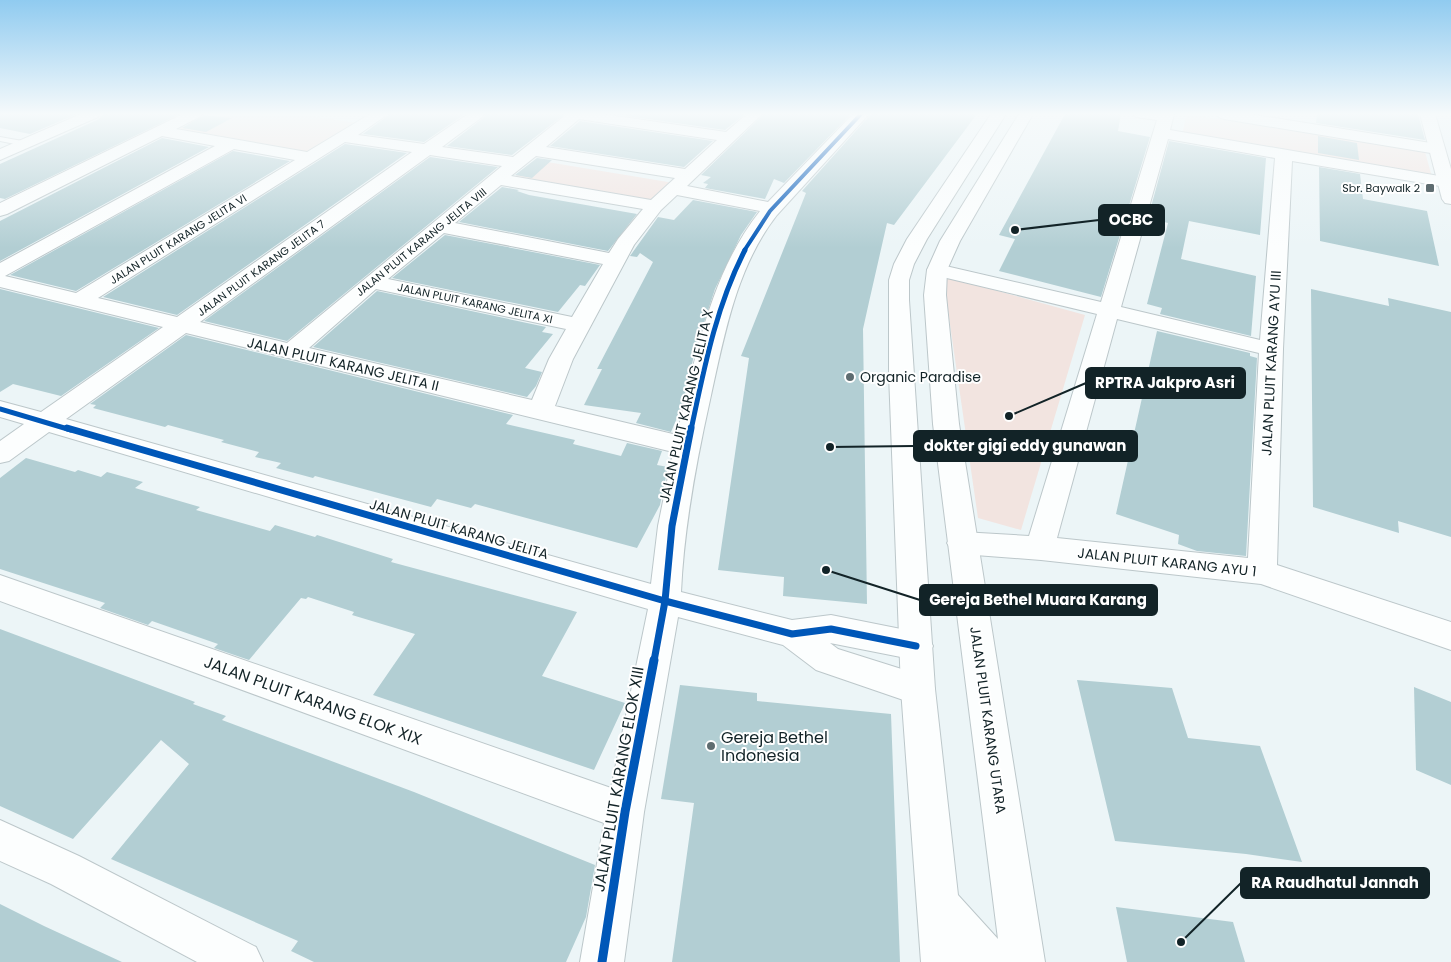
<svg xmlns="http://www.w3.org/2000/svg" width="1451" height="962" font-family="Poppins,sans-serif">
<style>
.green{fill:#f2e4e0}
.building{fill:#b2ced3}
.lines{fill:none;stroke-linecap:round;stroke-linejoin:round}
.service-casing{stroke:#bcc7ca;stroke-width:2}
.minor-casing{stroke:#bcc7ca;stroke-width:2}
.tertiary-casing{stroke:#bcc7ca;stroke-width:2}
.service{fill:#fcfefe;fill-rule:evenodd}
.minor{fill:#fcfefe;fill-rule:evenodd}
.tertiary{fill:#fcfefe;fill-rule:evenodd}
.cycleway-far3-casing{stroke:#fff;stroke-width:5.5}
.cycleway-far2-casing{stroke:#fff;stroke-width:8}
.cycleway-far1-casing{stroke:#fff;stroke-width:10}
.cycleway-casing{stroke:#fff;stroke-width:12}
.cycleway-far3{stroke:#0057b8;stroke-width:4}
.cycleway-far2{stroke:#0057b8;stroke-width:5}
.cycleway-far1{stroke:#0057b8;stroke-width:7}
.cycleway{stroke:#0057b8;stroke-width:9}
.poi-dot{fill:#5e6c70;stroke:#fff;stroke-width:2}
.labels{text-anchor:middle;stroke-width:4;stroke-linejoin:round;paint-order:stroke}
.far-poi-label{font-size:11px;fill:#122327;stroke:#fff;text-anchor:end}
.far-street-label{font-size:11px;fill:#122327;stroke:#fff}
.street-label{font-size:14px;fill:#122327;stroke:#fff}
.poi-label{font-size:14px;fill:#122327;stroke:#fff;text-anchor:start}
.near-street-label{font-size:16px;fill:#122327;stroke:#fff}
.near-poi-label{font-size:16px;fill:#122327;stroke:#fff;text-anchor:start}
.leader{fill:none;stroke:#122327;stroke-width:2}
.callout-dot{fill:#122327;stroke:#fff;stroke-width:2}
.callout{fill:#122327;stroke:#122327;stroke-width:2}
.callout-label{font-size:15px;text-anchor:middle;font-weight:bold;fill:#fff}
</style>
<rect width="100%" height="100%" fill="#ecf5f7"/>
<g class="green">
<path d="M 210,114 L 298,114 L 357,123 L 306,154 L 174,131 Z"/>
<path d="M 1187,114 L 1425,152 L 1432,177 L 1182,134 Z"/>
<path d="M 535,160 L 674,183 L 651,210 L 506,184 Z"/>
<path d="M 943,276 L 1085,315 L 1021,530 L 978,518 Z"/>
</g>
<g class="building">
<path d="M 0,114 L 77,114 L 30,134 L 0,128 Z"/>
<path d="M 103,114 L 180,114 L 5,199 L 0,198 L 0,164 L 99,119 Z"/>
<path d="M 390,114 L 465,114 L 424,142 L 363,134 Z"/>
<path d="M 486,114 L 565,114 L 512,155 L 447,146 L 483,118 Z"/>
<path d="M 612,114 L 745,114 L 725,130 Z"/>
<path d="M 764,114 L 851,114 L 784,183 L 774,179 L 765,199 L 705,188 L 708,184 L 703,183 L 711,177 L 701,175 Z"/>
<path d="M 871,114 L 977,114 L 894,225 L 887,223 L 869,302 L 863,329 L 867,604 L 783,596 L 784,577 L 718,570 L 749,358 L 741,356 L 806,193 L 802,191 Z"/>
<path d="M 1065,114 L 1121,114 L 1118,131 L 1150,137 L 1101,297 L 999,271 L 1015,239 L 999,235 Z"/>
<path d="M 1317,114 L 1418,114 L 1425,140 L 1316,123 Z"/>
<path d="M 204,115 L 232,118 L 206,132 L 182,128 Z"/>
<path d="M 580,121 L 713,141 L 684,167 L 550,146 Z"/>
<path d="M 1318,136 L 1357,143 L 1359,160 L 1318,153 Z"/>
<path d="M 162,138 L 209,147 L 0,261 L 0,221 Z"/>
<path d="M 1169,141 L 1266,158 L 1260,235 L 1189,221 L 1181,259 L 1256,276 L 1251,336 L 1160,314 L 1162,308 L 1147,304 L 1168,223 L 1148,218 Z"/>
<path d="M 345,144 L 407,153 L 177,315 L 103,297 Z"/>
<path d="M 233,151 L 290,161 L 76,291 L 10,275 Z"/>
<path d="M 430,157 L 498,167 L 287,341 L 204,321 Z"/>
<path d="M 537,158 L 552,160 L 532,178 L 515,175 Z"/>
<path d="M 1319,167 L 1360,174 L 1363,199 L 1427,211 L 1439,266 L 1320,241 Z"/>
<path d="M 502,187 L 519,190 L 517,191 L 529,195 L 637,214 L 608,251 L 459,222 Z"/>
<path d="M 693,200 L 757,212 L 741,235 L 715,289 L 696,347 L 682,406 L 671,432 L 636,423 L 641,413 L 584,405 L 602,369 L 597,369 L 653,262 L 640,253 L 637,257 L 630,256 L 658,217 L 674,220 Z"/>
<path d="M 445,235 L 600,265 L 585,286 L 580,285 L 558,312 L 392,278 Z"/>
<path d="M 0,289 L 159,328 L 61,396 L 13,384 L 0,392 Z"/>
<path d="M 1311,289 L 1389,306 L 1388,298 L 1451,312 L 1451,537 L 1398,521 L 1399,533 L 1313,507 Z"/>
<path d="M 377,291 L 546,327 L 542,332 L 553,334 L 525,368 L 542,372 L 536,386 L 527,397 L 313,347 Z"/>
<path d="M 1157,331 L 1250,353 L 1250,356 L 1257,358 L 1246,556 L 1197,551 L 1178,544 L 1179,535 L 1116,514 Z"/>
<path d="M 186,335 L 513,415 L 506,424 L 575,440 L 573,444 L 621,456 L 627,443 L 662,451 L 657,465 L 668,467 L 660,505 L 637,548 L 475,504 L 471,508 L 437,499 L 431,507 L 315,476 L 313,478 L 276,468 L 281,463 L 255,457 L 259,452 L 221,442 L 224,440 L 168,425 L 165,427 L 93,408 L 96,405 L 90,404 Z"/>
<path d="M 26,458 L 75,472 L 78,470 L 101,477 L 107,472 L 143,482 L 135,488 L 200,507 L 196,510 L 270,531 L 275,525 L 315,537 L 317,535 L 393,559 L 391,562 L 577,612 L 542,676 L 625,703 L 594,770 L 373,695 L 415,634 L 352,615 L 354,612 L 308,597 L 306,599 L 301,598 L 249,660 L 214,648 L 218,644 L 152,621 L 148,625 L 100,608 L 105,603 L 0,569 L 0,478 Z"/>
<path d="M 0,629 L 195,702 L 193,704 L 226,716 L 222,720 L 414,792 L 595,865 L 586,917 L 566,962 L 314,962 L 291,951 L 298,941 L 111,859 L 189,764 L 161,740 L 73,839 L 0,806 Z"/>
<path d="M 1077,680 L 1172,688 L 1188,738 L 1260,746 L 1302,862 L 1246,854 L 1115,841 Z"/>
<path d="M 680,685 L 757,693 L 757,701 L 891,714 L 900,962 L 672,962 L 694,803 L 661,799 Z"/>
<path d="M 1414,687 L 1451,702 L 1451,785 L 1416,770 Z"/>
<path d="M 0,904 L 44,926 L 122,962 L 0,962 Z"/>
<path d="M 1116,907 L 1233,922 L 1245,962 L 1127,962 Z"/>
</g>
<g class="lines">
<defs>
<path id="service" d="M 0,137 L 28,142 L 29,144 L 25,146 L 0,141 Z"/>
<g id="minor">
<path d="M 81,114 L 101,114 L 98,117 L 0,160 L 0,149 Z"/>
<path d="M 183,114 L 202,114 L 199,117 L 176,129 L 307,152 L 370,114 L 388,114 L 358,135 L 424,144 L 468,114 L 484,114 L 482,117 L 442,147 L 513,157 L 567,114 L 602,114 L 726,132 L 747,114 L 762,114 L 687,186 L 768,202 L 853,114 L 869,114 L 777,215 C 736,267 724,337 710,400 C 696,463 684,527 681,592 L 792,620 L 831,615 L 916,632 L 928,636 L 933,646 L 928,656 L 916,660 L 830,643 L 838,649 L 930,678 L 935,689 L 930,700 L 918,705 L 816,670 L 783,645 L 678,617 L 644,812 L 624,962 L 580,962 L 604,823 L 0,601 L 0,575 L 611,788 L 648,609 L 49,432 L 9,461 L 0,463 L 0,441 L 24,424 L 0,417 L 0,401 L 41,412 L 163,327 L 0,287 L 0,263 L 215,146 L 162,136 L 7,214 L 0,216 L 0,203 ZM 579,119 L 717,140 L 685,169 L 546,147 ZM 345,142 L 412,152 L 177,317 L 98,298 ZM 234,149 L 295,160 L 76,293 L 5,276 ZM 430,155 L 502,166 L 287,343 L 200,322 ZM 536,156 L 675,178 L 651,200 L 511,176 ZM 501,185 L 643,209 L 618,239 L 609,253 L 455,223 ZM 677,195 L 760,211 C 710,274 695,359 677,435 L 555,406 L 573,359 L 634,245 L 661,210 ZM 444,233 L 603,264 L 572,317 L 388,279 ZM 376,289 L 566,329 L 549,359 L 532,400 L 309,348 ZM 186,333 L 673,452 L 658,526 L 651,584 L 66,419 Z"/>
<path d="M 1133,114 L 1174,114 L 1170,130 L 1451,178 L 1451,186 L 1446,187 L 1292,161 L 1283,349 L 1277,565 L 1451,622 L 1451,650 L 1261,584 L 1041,560 L 962,554 L 952,551 L 947,543 L 952,535 L 962,532 L 1029,536 L 1097,314 L 930,274 L 927,270 L 930,266 L 937,264 L 1101,302 L 1157,120 L 1136,117 ZM 1168,139 L 1275,158 L 1260,340 L 1121,307 ZM 1117,319 L 1259,353 L 1248,558 L 1057,538 Z"/>
<path d="M 1216,114 L 1249,114 L 1437,144 L 1443,146 L 1445,149 L 1443,152 L 1437,154 L 1224,119 L 1219,117 Z"/>
<path d="M 0,820 L 79,856 L 256,947 L 263,962 L 197,962 L 51,884 L 0,861 Z"/>
</g>
<g id="tertiary">
<path d="M 991,114 L 1006,114 L 927,239 L 914,264 L 909,280 L 909,300 L 935,689 L 958,895 L 998,939 L 933,424 L 924,295 L 927,270 L 940,241 L 1019,114 L 1033,114 L 960,241 L 947,270 L 946,295 L 959,424 L 1045,962 L 921,962 L 901,689 L 889,374 L 889,280 L 894,264 L 907,239 Z"/>
<path d="M 1420,114 L 1435,114 L 1451,169 L 1451,204 L 1445,203 L 1442,199 Z"/>
</g>
</defs>
<use href="#service" class="service-casing"/>
<use href="#minor" class="minor-casing"/>
<use href="#tertiary" class="tertiary-casing"/>
<use href="#service" class="service"/>
<use href="#minor" class="minor"/>
<use href="#tertiary" class="tertiary"/>
<defs>
<path id="cycleway-far3" d="M 744,251 L 770,211 L 861,114"/>
<g id="cycleway-far2">
<path d="M 0,409 L 71,430"/>
<path d="M 691,430 C 704,369 716,306 745,250"/>
</g>
<g id="cycleway-far1">
<path d="M 67,428 L 665,601 L 792,634 L 831,629 L 916,646"/>
<path d="M 654,661 L 665,601 L 672,526 L 691,428"/>
</g>
<path id="cycleway" d="M 602,962 L 625,812 L 654,660"/>
</defs>
<use href="#cycleway-far3" class="cycleway-far3-casing"/>
<use href="#cycleway-far2" class="cycleway-far2-casing"/>
<use href="#cycleway-far1" class="cycleway-far1-casing"/>
<use href="#cycleway" class="cycleway-casing"/>
<use href="#cycleway-far3" class="cycleway-far3"/>
<use href="#cycleway-far2" class="cycleway-far2"/>
<use href="#cycleway-far1" class="cycleway-far1"/>
<use href="#cycleway" class="cycleway"/>
</g>
<linearGradient id="sky" x2="0" y2="1"><stop stop-color="#90cbf0"/><stop offset="0.46" stop-color="#f6fafb"/><stop offset="1" stop-color="#f6fafb" stop-opacity="0"/></linearGradient>
<rect width="1451" height="248" fill="url(#sky)"/>
<g class="poi-dot">
<rect x="1425" y="183" width="10" height="10" rx="2.5"/>
<circle cx="850" cy="377" r="5"/>
<circle cx="711" cy="746" r="5"/>
</g>
<g class="labels">
<g class="far-poi-label">
<text x="1420" y="192">Sbr. Baywalk 2</text>
</g>
<g class="far-street-label">
<text transform="translate(178 239) rotate(-32)" y="4">JALAN PLUIT KARANG JELITA VI</text>
<text transform="translate(421 242) rotate(-39)" y="4">JALAN PLUIT KARANG JELITA VIII</text>
<text transform="translate(261 268) rotate(-36)" y="4">JALAN PLUIT KARANG JELITA 7</text>
<text transform="translate(475 303) rotate(12)" y="4">JALAN PLUIT KARANG JELITA XI</text>
</g>
<g class="street-label">
<text transform="translate(1271 363) rotate(-87)" y="5">JALAN PLUIT KARANG AYU III</text>
<text transform="translate(343 364) rotate(13)" y="5">JALAN PLUIT KARANG JELITA II</text>
<text transform="translate(686 406) rotate(-77)" y="5">JALAN PLUIT KARANG JELITA X</text>
<text transform="translate(459 529) rotate(16)" y="5">JALAN PLUIT KARANG JELITA</text>
<text transform="translate(1167 562) rotate(6)" y="5">JALAN PLUIT KARANG AYU 1</text>
<text transform="translate(988 720) rotate(82)" y="5">JALAN PLUIT KARANG UTARA</text>
</g>
<g class="poi-label">
<text x="860" y="382">Organic Paradise</text>
</g>
<g class="near-street-label">
<text transform="translate(313 700) rotate(20)" y="6">JALAN PLUIT KARANG ELOK XIX</text>
<text transform="translate(618 779) rotate(-80)" y="6">JALAN PLUIT KARANG ELOK XIII</text>
</g>
<g class="near-poi-label">
<text x="721" y="743">Gereja Bethel<tspan x="721" dy="18">Indonesia</tspan></text>
</g>
</g>
<path class="leader" d="M1015 230L1099 220M1009 416L1086 383M830 447L914 446M826 570L920 600M1181 942L1241 883"/>
<g class="callout-dot">
<circle cx="1015" cy="230" r="5"/>
<circle cx="1009" cy="416" r="5"/>
<circle cx="830" cy="447" r="5"/>
<circle cx="826" cy="570" r="5"/>
<circle cx="1181" cy="942" r="5"/>
</g>
<g class="callout">
<rect x="1099" y="205" width="65" height="30" rx="5"/>
<rect x="1086" y="368" width="159" height="30" rx="5"/>
<rect x="914" y="431" width="223" height="30" rx="5"/>
<rect x="920" y="585" width="237" height="30" rx="5"/>
<rect x="1241" y="868" width="188" height="30" rx="5"/>
</g>
<g class="callout-label">
<text x="1131" y="225">OCBC</text>
<text x="1165" y="388">RPTRA Jakpro Asri</text>
<text x="1025" y="451">dokter gigi eddy gunawan</text>
<text x="1038" y="605">Gereja Bethel Muara Karang</text>
<text x="1335" y="888">RA Raudhatul Jannah</text>
</g>
</svg>
